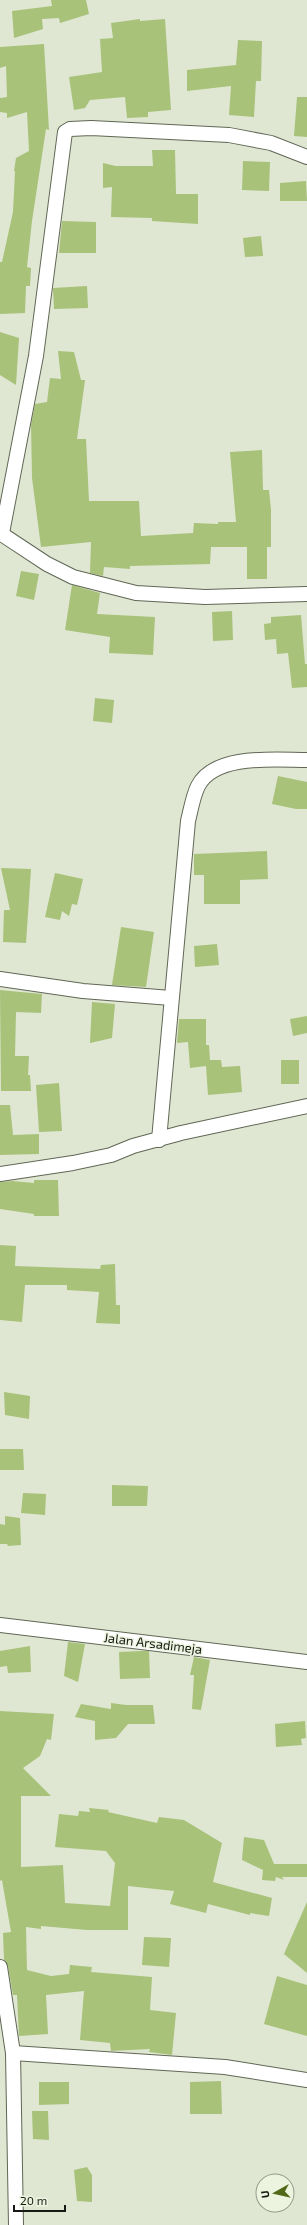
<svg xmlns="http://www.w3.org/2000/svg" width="307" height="2225" font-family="'Exo 2',sans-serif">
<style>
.building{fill:#a8c27a}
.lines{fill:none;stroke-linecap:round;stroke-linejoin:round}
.street-casing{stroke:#606755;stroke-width:16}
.street{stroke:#fff;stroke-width:14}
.labels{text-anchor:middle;stroke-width:3;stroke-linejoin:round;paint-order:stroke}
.street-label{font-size:13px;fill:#171912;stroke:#ecf4df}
</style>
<rect width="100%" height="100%" fill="#dfe7d2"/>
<g class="building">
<path d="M 51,0 L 86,0 L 89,14 L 60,23 L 59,18 L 42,19 L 43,29 L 14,38 L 12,11 L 52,6 Z"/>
<path d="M 140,19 L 140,21 L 165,19 L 171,110 L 148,112 L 148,117 L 127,118 L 125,97 L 90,100 L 85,108 L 74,110 L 69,77 L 102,72 L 100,39 L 113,38 L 111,23 Z"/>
<path d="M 238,40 L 262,41 L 261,81 L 256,81 L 254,117 L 229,115 L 231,86 L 187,91 L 187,70 L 236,65 Z"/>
<path d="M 44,44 L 49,130 L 46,129 L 32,221 L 27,267 L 31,268 L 30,286 L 26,286 L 25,313 L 0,314 L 0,262 L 2,262 L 13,212 L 15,171 L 14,171 L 16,158 L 29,151 L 27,112 L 7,118 L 7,113 L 0,112 L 0,98 L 7,97 L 6,66 L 0,68 L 0,47 Z"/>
<path d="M 297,97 L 307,97 L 307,137 L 294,136 Z"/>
<path d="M 152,150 L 175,150 L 176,194 L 198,194 L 198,224 L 152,221 L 152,218 L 111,217 L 112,187 L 103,188 L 103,163 L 116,166 L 153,166 Z"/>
<path d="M 243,161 L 270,162 L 269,191 L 242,190 Z"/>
<path d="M 306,181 L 307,201 L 280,201 L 280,183 Z"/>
<path d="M 62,221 L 96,222 L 96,253 L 59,253 Z"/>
<path d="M 261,236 L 263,256 L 245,257 L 243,238 Z"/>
<path d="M 87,286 L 88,308 L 54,309 L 53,288 Z"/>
<path d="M 0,332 L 19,338 L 16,385 L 0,375 Z"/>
<path d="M 58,351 L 74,352 L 81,380 L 85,380 L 77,439 L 86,439 L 89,501 L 139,501 L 141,536 L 193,533 L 194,523 L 218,524 L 218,522 L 236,522 L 230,452 L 262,450 L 263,490 L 269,490 L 271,510 L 271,547 L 267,547 L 267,579 L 247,579 L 247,547 L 211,547 L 210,564 L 130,566 L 130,569 L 104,567 L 103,576 L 90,573 L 91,542 L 41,547 L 32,478 L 31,425 L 35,404 L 47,402 L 50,378 L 61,379 Z"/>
<path d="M 21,571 L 39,574 L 34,600 L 16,596 Z"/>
<path d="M 72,585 L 100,593 L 97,614 L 155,617 L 153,655 L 109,653 L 110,637 L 65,630 Z"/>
<path d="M 232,611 L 233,640 L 213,641 L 212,612 Z"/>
<path d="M 301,615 L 305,664 L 307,664 L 307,687 L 292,688 L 288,653 L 277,654 L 276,639 L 265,640 L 264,624 L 271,623 L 271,617 Z"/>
<path d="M 95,698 L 114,700 L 112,723 L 93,721 Z"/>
<path d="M 278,776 L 307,782 L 307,809 L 296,809 L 272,804 Z"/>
<path d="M 267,851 L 268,879 L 240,880 L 240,904 L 204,904 L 204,875 L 194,875 L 194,854 Z"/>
<path d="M 1,868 L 31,869 L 26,943 L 3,942 L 4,910 L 10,910 Z"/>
<path d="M 55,873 L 83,879 L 77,905 L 72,904 L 69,916 L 62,911 L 60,920 L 45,917 Z"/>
<path d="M 121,927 L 154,932 L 146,987 L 112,985 Z"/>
<path d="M 217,944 L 219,965 L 195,967 L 194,946 Z"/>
<path d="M 0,990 L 42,994 L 41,1013 L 16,1012 L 15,1056 L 29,1056 L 28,1075 L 30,1075 L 31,1091 L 1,1091 Z"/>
<path d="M 92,1002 L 115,1004 L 112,1038 L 90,1043 Z"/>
<path d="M 307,1016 L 307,1033 L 293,1036 L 290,1019 Z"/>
<path d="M 179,1019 L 206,1019 L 206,1045 L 209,1045 L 210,1060 L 221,1060 L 222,1067 L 240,1066 L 242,1092 L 208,1095 L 206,1066 L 190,1068 L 188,1042 L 177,1043 Z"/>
<rect x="281" y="1060" width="18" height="24"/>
<path d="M 59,1083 L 62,1131 L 39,1132 L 36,1085 Z"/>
<path d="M 0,1105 L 10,1105 L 13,1135 L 39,1134 L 39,1154 L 0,1155 Z"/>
<path d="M 34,1180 L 58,1180 L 59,1216 L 34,1216 L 34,1214 L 0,1209 L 0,1182 L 13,1181 L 34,1183 Z"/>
<path d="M 0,1245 L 16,1246 L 15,1266 L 100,1269 L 101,1265 L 115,1264 L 116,1305 L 120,1305 L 120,1324 L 96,1323 L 99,1292 L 67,1290 L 67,1285 L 25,1285 L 22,1322 L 0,1320 Z"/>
<path d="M 4,1392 L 30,1396 L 29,1419 L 5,1415 Z"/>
<path d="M 0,1449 L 23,1449 L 24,1470 L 0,1470 Z"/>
<path d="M 112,1485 L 148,1486 L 147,1506 L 112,1506 Z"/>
<path d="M 23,1493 L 46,1494 L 45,1515 L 21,1513 Z"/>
<path d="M 5,1516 L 20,1518 L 21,1545 L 8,1546 L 7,1544 L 0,1544 L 0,1524 L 5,1525 Z"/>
<path d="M 68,1642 L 85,1644 L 78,1682 L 64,1676 Z"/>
<path d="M 30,1646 L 31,1672 L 8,1673 L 7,1666 L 0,1667 L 0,1651 Z"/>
<path d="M 141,1651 L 149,1651 L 150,1678 L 120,1679 L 119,1652 Z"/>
<path d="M 194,1657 L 210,1660 L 201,1710 L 192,1709 L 194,1675 L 190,1675 Z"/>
<path d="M 111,1703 L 126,1705 L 153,1705 L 155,1724 L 128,1724 L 116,1738 L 95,1740 L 95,1721 L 75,1717 L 81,1704 L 111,1709 Z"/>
<path d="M 0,1711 L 54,1714 L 51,1740 L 47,1739 L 40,1756 L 23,1768 L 51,1796 L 21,1796 L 21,1867 L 63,1865 L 65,1903 L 110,1906 L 115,1863 L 106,1851 L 55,1847 L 59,1814 L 78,1816 L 79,1811 L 90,1812 L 89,1808 L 109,1810 L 108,1812 L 157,1823 L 159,1817 L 184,1820 L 222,1843 L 213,1882 L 272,1898 L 269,1916 L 250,1913 L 250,1915 L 208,1904 L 206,1913 L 170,1904 L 174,1891 L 128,1886 L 128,1930 L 87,1930 L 41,1926 L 41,1929 L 26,1927 L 27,1970 L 51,1976 L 69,1974 L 70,1965 L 92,1967 L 91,1972 L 152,1977 L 150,2010 L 176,2013 L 172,2055 L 149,2052 L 150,2049 L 111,2051 L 110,2043 L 80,2040 L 84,1991 L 46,1995 L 48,2034 L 19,2036 L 17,1995 L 13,1995 L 8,1966 L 4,1960 L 3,1933 L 11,1932 L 2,1880 L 0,1881 Z"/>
<path d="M 305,1721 L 306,1738 L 301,1739 L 302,1745 L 276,1747 L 275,1724 Z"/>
<path d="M 244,1837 L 264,1840 L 274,1864 L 307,1864 L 307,1877 L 282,1877 L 284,1880 L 276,1877 L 275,1881 L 262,1880 L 263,1870 L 242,1860 Z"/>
<path d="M 307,1902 L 307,1973 L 284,1954 Z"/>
<path d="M 144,1937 L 171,1938 L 169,1967 L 142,1965 Z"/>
<path d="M 277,1976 L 307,1985 L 307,2036 L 264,2024 Z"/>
<path d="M 221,2081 L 222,2114 L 190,2114 L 190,2082 Z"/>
<path d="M 39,2082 L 69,2082 L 69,2104 L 39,2105 Z"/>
<path d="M 32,2111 L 48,2111 L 49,2140 L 33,2139 Z"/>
<path d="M 87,2167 L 92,2175 L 92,2202 L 77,2201 L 74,2170 Z"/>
</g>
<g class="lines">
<defs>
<g id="street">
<path d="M 0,533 L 47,564 L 73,577 L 136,593 L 205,597 L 307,594"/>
<path d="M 2,533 L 36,356 L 65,132 L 70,129 L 91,128 L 229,135 L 271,143 L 307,157"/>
<path d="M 0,979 L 83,991 L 171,998"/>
<path d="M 159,1140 L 188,821 C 191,809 193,796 198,786 C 215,753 277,760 307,760"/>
<path d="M 0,1174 L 73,1163 L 111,1155 L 133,1146 L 181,1133 L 307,1106"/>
<path d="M 0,1625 L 307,1662"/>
<path d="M 0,1967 L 13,2053 L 16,2225"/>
<path d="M 13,2053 L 225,2067 L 307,2080"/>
</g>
</defs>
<use href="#street" class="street-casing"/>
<use href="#street" class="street"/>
</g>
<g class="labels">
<g class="street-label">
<text transform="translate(153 1643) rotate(7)" y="5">Jalan Arsadimeja</text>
</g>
</g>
<g transform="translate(275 2193) rotate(262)"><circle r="19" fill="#ecf4df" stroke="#979c8d"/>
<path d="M0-3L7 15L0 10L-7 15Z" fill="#516818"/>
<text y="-6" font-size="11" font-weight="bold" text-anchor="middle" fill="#171912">U</text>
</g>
<path d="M14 2205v6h51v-6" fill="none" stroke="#171912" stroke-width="2"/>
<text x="20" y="2205" font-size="12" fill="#171912" stroke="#ecf4df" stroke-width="3" paint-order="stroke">20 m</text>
</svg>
